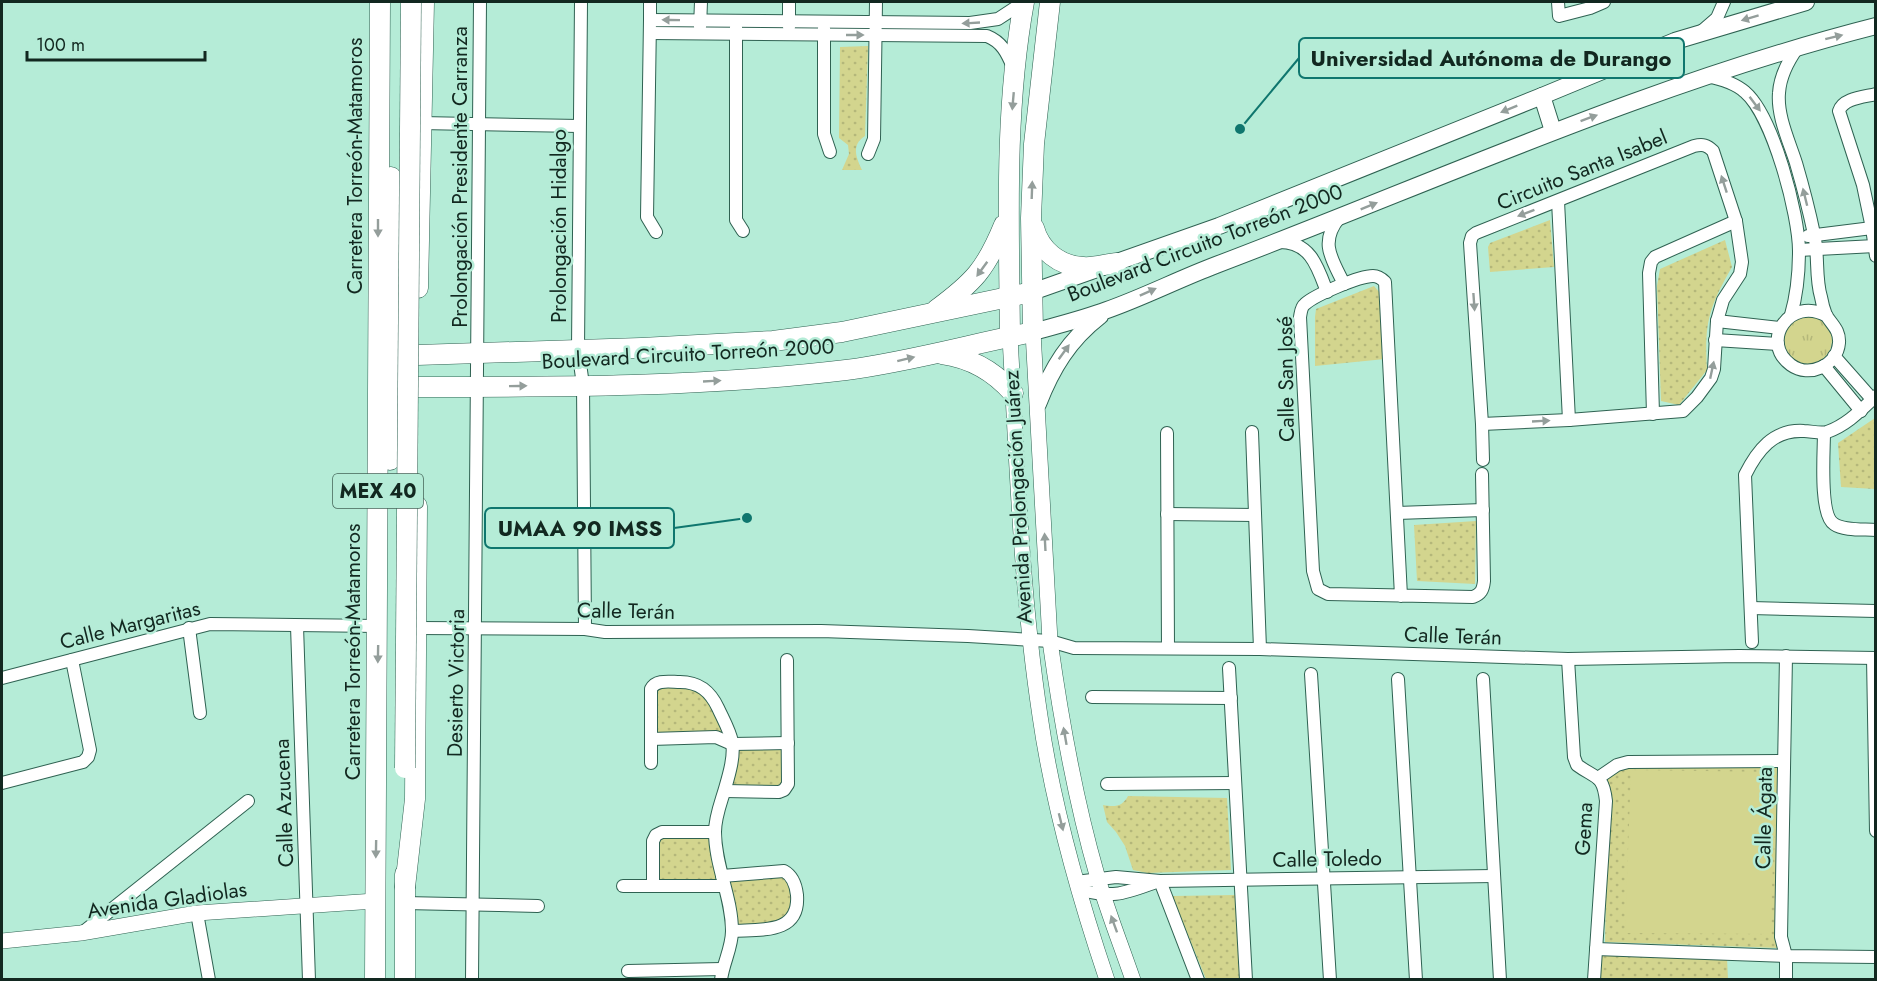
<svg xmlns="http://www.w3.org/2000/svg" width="1877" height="981" font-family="Jost,sans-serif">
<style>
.grass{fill:url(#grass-tufts)}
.park{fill:url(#park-dots)}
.pitch{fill:#d3d58e}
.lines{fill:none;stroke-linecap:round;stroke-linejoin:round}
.minor-casing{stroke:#2f6252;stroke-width:14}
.tertiary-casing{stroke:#2f6252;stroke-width:16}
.secondary-casing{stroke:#2f6252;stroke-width:18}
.primary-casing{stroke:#2f6252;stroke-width:21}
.trunk-casing{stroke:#2f6252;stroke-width:21}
.minor{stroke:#fff;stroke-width:12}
.tertiary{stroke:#fff;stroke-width:15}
.secondary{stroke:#fff;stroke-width:16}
.primary{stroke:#fff;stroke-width:20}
.trunk{stroke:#fff;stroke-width:20}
.trunk-bridge-casing{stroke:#2f6252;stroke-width:21;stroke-linecap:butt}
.trunk-bridge{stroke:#fff;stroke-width:20}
.oneway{fill:#949e9b}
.labels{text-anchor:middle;stroke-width:5;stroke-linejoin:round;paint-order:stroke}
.shield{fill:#b5ecd7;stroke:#436357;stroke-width:1.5}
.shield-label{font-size:20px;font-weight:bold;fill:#122820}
.street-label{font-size:21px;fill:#122820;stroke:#b5ecd7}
.leader{fill:none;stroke:#0f766e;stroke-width:2}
.callout-dot{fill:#0f766e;stroke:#b5ecd7;stroke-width:2}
.callout{fill:#b5ecd7;stroke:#0f766e;stroke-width:2}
.callout-label{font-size:22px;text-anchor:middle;font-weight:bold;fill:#122820}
</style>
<defs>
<pattern id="grass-tufts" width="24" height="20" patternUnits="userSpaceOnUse" patternTransform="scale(1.5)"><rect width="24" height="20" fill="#d3d58e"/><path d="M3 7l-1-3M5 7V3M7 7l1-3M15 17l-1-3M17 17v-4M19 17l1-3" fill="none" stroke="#b4b77a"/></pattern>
<pattern id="park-dots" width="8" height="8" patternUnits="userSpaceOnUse" patternTransform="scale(1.5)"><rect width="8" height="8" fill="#d3d58e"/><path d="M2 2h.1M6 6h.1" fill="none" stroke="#b4b77a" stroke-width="1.8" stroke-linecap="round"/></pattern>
</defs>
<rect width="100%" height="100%" fill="#b5ecd7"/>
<circle class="grass" cx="1808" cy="340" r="24"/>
<g class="park">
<path d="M 868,46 L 865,136 C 851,145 856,157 862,170 L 842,170 L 849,154 L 848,145 L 839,138 L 840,47 Z"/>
<path d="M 1550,220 L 1554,267 L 1490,272 L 1488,247 L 1490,243 Z"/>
<path d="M 1725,240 L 1732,267 C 1709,307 1704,323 1707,370 L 1679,405 L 1661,401 L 1657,286 L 1660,269 Z"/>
<path d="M 1374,286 L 1380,293 L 1385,359 L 1315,366 L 1315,317 L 1316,309 Z"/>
<path d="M 1875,418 L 1875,489 L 1841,487 L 1838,443 Z"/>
<path d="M 1476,521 L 1475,584 L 1417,581 L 1414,525 Z"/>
<path d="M 691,684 L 714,705 L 726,738 L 654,736 L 656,686 Z"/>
<path d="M 785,745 L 783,788 L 727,789 L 734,746 Z"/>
<path d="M 1779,764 L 1778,948 L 1605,942 L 1608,779 L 1620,769 L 1636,765 Z"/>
<path d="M 1128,796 L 1227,798 L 1231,870 L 1147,873 L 1133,870 L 1125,846 L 1116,832 L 1107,822 L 1103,805 C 1115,807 1122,807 1128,796 Z"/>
<path d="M 713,834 L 720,883 L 655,883 L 658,836 Z"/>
<path d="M 783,873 L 793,890 L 790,919 L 734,929 L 725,878 Z"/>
<path d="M 1235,895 L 1240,979 L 1206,979 L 1172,896 Z"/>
<path d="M 1600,953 L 1727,958 L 1728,979 L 1598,980 Z"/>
</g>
<path class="pitch" d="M 1631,770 L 1777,772 L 1770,934 L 1625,933 Z"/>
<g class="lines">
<defs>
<g id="minor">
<path d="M 581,2 L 578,349 L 583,385 L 585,629"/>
<path d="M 1558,2 L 1559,16 L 1590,8 L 1604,2"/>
<path d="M 650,20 L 650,2"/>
<path d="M 700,27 L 701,2"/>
<path d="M 736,27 L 736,220 L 743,231"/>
<path d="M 789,27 L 789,2"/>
<path d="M 824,28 L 824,134 L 830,152"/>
<path d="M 1702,31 L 1717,18 L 1724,2"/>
<path d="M 650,33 L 987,36 C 1002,42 1007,53 1013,67"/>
<path d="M 1798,47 C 1788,61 1780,76 1779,93 C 1777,116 1789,141 1796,163 C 1803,187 1809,210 1814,234 C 1819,255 1815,277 1821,297 C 1822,303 1824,310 1826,315 C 1832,325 1840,330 1839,343 C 1837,366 1809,378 1791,365 C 1759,342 1790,295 1827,316"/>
<path d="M 1707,76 C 1721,79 1735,83 1745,92 C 1773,116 1799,215 1799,251 C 1799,273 1797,294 1791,315"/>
<path d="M 1876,94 C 1864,97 1843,98 1839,111 L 1863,185 L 1872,228 L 1876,256"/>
<path d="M 421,123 L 579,126"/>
<path d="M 868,154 L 874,139 L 876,2"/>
<path d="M 1558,201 L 1569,420"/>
<path d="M 1339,218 C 1319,243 1332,259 1344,284"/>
<path d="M 656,232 L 647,217 L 650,20 L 970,23 L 998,19 L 1024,2"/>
<path d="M 1808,236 L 1872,228"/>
<path d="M 1280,242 C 1311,242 1318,268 1327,292"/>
<path d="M 1799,250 L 1875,246"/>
<path d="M 1717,321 L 1780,328"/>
<path d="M 1715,340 L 1778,344"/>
<path d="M 1834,356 L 1872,399"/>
<path d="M 1824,366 L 1861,411"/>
<path d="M 1653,414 L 1649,273 L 1651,262 L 1655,257 L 1736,221"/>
<path d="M 1482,424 L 1569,420 L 1683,411 L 1697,397 L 1711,378 L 1714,369 L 1717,321 L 1723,300 L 1740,274 L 1742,262 L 1736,221 L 1713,151 C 1707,145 1703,144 1694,146 L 1476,233 L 1472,236 L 1470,243 L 1482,424 L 1483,460"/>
<path d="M 1252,432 L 1260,649"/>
<path d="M 1167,433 L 1168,648"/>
<path d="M 1824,433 C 1824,450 1819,515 1834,524 C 1844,531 1864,529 1876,530"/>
<path d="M 1397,513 L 1483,510"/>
<path d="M 1167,514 L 1255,515"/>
<path d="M 1401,596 L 1385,282 C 1382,279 1378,276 1373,276 C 1359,276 1315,295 1305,304 C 1301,307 1301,312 1300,317 L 1313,571 L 1318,589 L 1328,594 L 1473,597 C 1481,594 1483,590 1484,581 L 1482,474"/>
<path d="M 1751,608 L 1876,611"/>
<path d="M 297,626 L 309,980"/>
<path d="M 189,628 L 200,713"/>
<path d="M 416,628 L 585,629 L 605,632 L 821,631 L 968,636 L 1050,641 L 1074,648 L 1260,649 L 1568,659 L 1739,656 L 1876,658"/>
<path d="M 1752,642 L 1745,475 C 1757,451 1773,429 1804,431 C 1811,431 1820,434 1827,432 C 1847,425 1861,410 1876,396"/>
<path d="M 1873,658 L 1876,831"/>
<path d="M 1568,659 L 1574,757 L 1577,765 C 1596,779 1603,774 1606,801 L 1594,980"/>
<path d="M 1229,668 L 1246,980"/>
<path d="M 1311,674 L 1330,980"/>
<path d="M 2,678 L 210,624 L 378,626"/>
<path d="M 1398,679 L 1416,980"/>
<path d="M 1483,679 L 1500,980"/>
<path d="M 1092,697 L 1231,698"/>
<path d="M 651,739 L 716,737 L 732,744 L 788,743"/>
<path d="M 651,763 L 651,689 C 656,679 670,682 680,682 C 699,682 710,691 718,708 C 723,719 730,731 732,742 C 735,757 728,778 724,792 C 720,805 715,818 715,832 C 715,866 732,897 732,931 C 732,948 723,963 721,980"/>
<path d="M 1598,778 L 1617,765 L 1628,762 L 1784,761"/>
<path d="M 2,783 L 83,762 L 88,757 L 90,750 L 72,660"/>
<path d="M 1107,784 L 1235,783"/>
<path d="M 725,791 L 779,792 L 784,790 L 788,784 L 787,660"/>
<path d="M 722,876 L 784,871 C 793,876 796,886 797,895 C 800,935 760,929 732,931"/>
<path d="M 1160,881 L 1198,980"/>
<path d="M 1076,882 L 1116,877 L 1160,881 L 1494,876"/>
<path d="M 623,886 L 724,886"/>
<path d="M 653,886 L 653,841 L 656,835 L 662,832 L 715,832"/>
<path d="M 1079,890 C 1116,898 1122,894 1156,882"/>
<path d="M 405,903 L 538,906"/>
<path d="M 197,913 L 209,980"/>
<path d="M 82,933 L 248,801"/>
<path d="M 1596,949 L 1786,956 L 1876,957"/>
<path d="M 628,971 L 722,969"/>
<path d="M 472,980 L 480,2"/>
<path d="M 1786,980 L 1786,956 L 1781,937 L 1786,656"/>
</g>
<g id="tertiary">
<path d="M 1033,332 L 1050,641 C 1061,720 1075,799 1097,875 C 1107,910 1121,945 1133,980"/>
<path d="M 1010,337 C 1017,463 1021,591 1040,716 C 1053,806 1078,894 1107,980"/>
<path d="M 2,941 L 81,933 L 197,913 L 375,901"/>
</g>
<g id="secondary">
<path d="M 1542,96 L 1553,131"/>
<path d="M 1032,292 L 1219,226 L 1542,96 L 1675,41 L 1806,2"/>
<path d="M 1033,332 C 1058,325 1083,319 1107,310 C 1144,297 1179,279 1216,265 C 1435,182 1648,84 1876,26"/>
<path d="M 1038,404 C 1052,368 1069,340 1100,316"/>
</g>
<g id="primary">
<path d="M 1034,228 C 1040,250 1059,266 1083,267 C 1094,268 1106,264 1117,263"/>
<path d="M 936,310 C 974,282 986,269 1004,225"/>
<path d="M 1010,337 C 1009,225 1004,112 1024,2"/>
<path d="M 942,354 C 971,358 994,371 1013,393"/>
<path d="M 417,355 L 641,348 L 773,341 L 842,332 L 1032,292"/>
<path d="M 417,387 C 560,387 704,387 846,370 C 909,362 971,344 1033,332 L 1031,218 L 1034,144 L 1050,2"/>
</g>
<g id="trunk">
<path d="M 418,288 L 424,2"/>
<path d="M 390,460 L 393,216 L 391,177"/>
<path d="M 405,874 L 405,980"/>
<path d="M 405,887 L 415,799 L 417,506"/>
<path d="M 375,980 C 378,654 377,328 380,2"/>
</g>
</defs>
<use href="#minor" class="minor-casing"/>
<use href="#tertiary" class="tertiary-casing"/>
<use href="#secondary" class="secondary-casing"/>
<use href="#primary" class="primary-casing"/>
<use href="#trunk" class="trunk-casing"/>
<use href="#minor" class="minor"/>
<use href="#tertiary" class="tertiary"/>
<use href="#secondary" class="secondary"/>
<use href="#primary" class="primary"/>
<use href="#trunk" class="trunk"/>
<defs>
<path id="trunk-bridge" d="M 405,768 L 411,2"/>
</defs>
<use href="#trunk-bridge" class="trunk-bridge-casing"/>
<use href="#trunk-bridge" class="trunk-bridge"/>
</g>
<defs><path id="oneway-solid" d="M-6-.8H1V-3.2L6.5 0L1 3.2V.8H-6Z" transform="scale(1.5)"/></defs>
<g class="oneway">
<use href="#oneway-solid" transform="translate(1750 18) rotate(163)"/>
<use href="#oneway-solid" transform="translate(671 20) rotate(-179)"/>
<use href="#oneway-solid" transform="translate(971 23) rotate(177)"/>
<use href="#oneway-solid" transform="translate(855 35)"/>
<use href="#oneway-solid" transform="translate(1834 37) rotate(-14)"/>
<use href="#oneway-solid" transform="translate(1013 101) rotate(95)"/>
<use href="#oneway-solid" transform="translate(1755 104) rotate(53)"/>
<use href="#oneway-solid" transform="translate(1509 109) rotate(158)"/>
<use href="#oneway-solid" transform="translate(1589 118) rotate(-20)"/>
<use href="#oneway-solid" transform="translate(1724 184) rotate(-108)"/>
<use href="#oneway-solid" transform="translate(1032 190) rotate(-88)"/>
<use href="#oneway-solid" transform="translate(1805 197) rotate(-104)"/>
<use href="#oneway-solid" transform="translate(1369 206) rotate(-22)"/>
<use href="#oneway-solid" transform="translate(1526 213) rotate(159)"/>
<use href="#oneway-solid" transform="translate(378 228) rotate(90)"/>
<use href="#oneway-solid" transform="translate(982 269) rotate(126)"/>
<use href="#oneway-solid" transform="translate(1148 292) rotate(-24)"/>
<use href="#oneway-solid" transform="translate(1474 302) rotate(86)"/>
<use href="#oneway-solid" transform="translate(1064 352) rotate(-54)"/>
<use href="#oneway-solid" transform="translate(906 359) rotate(-14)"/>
<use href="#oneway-solid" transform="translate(1712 370) rotate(-78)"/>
<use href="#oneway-solid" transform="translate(712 381) rotate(-3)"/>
<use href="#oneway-solid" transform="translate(518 386) rotate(-1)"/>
<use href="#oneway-solid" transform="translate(1541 421) rotate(-3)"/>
<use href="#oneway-solid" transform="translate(1045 542) rotate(-93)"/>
<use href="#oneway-solid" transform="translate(378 654) rotate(91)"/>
<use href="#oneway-solid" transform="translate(1065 736) rotate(-100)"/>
<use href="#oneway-solid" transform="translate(1061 822) rotate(76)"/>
<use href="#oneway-solid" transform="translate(376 849) rotate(91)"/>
<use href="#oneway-solid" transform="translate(1114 924) rotate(-110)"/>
</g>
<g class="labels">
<rect class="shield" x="333" y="474" width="90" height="34" rx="4.5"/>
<g class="shield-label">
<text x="378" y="498">MEX 40</text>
</g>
<g class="street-label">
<text transform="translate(355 166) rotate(-90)" y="7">Carretera Torreón-Matamoros</text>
<text transform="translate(1582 170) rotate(-22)" y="7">Circuito Santa Isabel</text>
<text transform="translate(460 177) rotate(-90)" y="7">Prolongación Presidente Carranza</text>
<text transform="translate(559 226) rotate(-90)" y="7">Prolongación Hidalgo</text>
<text transform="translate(1205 243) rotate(-21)" y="7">Boulevard Circuito Torreón 2000</text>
<text transform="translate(688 354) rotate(-3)" y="7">Boulevard Circuito Torreón 2000</text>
<text transform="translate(1286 379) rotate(-91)" y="7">Calle San José</text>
<text transform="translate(1018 497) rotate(-93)" y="7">Avenida Prolongación Juárez</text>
<text transform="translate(626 611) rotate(1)" y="7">Calle Terán</text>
<text transform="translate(130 625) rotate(-14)" y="7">Calle Margaritas</text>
<text transform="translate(1453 636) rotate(2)" y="7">Calle Terán</text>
<text transform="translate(353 652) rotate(-90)" y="7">Carretera Torreón-Matamoros</text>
<text transform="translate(456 683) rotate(-89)" y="7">Desierto Victoria</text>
<text transform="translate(284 803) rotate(-92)" y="7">Calle Azucena</text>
<text transform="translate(1764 818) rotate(-89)" y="7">Calle Ágata</text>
<text transform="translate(1584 829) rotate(-87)" y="7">Gema</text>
<text transform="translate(1327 859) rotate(-1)" y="7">Calle Toledo</text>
<text transform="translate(167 900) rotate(-8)" y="7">Avenida Gladiolas</text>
</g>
</g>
<path class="leader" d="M1240 129L1299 58M747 518L674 528"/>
<g class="callout-dot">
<circle cx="1240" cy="129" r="6"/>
<circle cx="747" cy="518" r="6"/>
</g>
<g class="callout">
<rect x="1299" y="38" width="385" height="40" rx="6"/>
<rect x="485" y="508" width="189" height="40" rx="6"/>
</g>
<g class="callout-label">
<text x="1491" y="66">Universidad Autónoma de Durango</text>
<text x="580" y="536">UMAA 90 IMSS</text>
</g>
<rect width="1877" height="981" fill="none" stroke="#122820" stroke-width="6"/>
<path d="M27 51v9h178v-9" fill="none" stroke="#122820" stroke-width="3"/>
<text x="36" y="51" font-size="18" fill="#122820" stroke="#b5ecd7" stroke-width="4.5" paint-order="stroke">100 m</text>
</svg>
